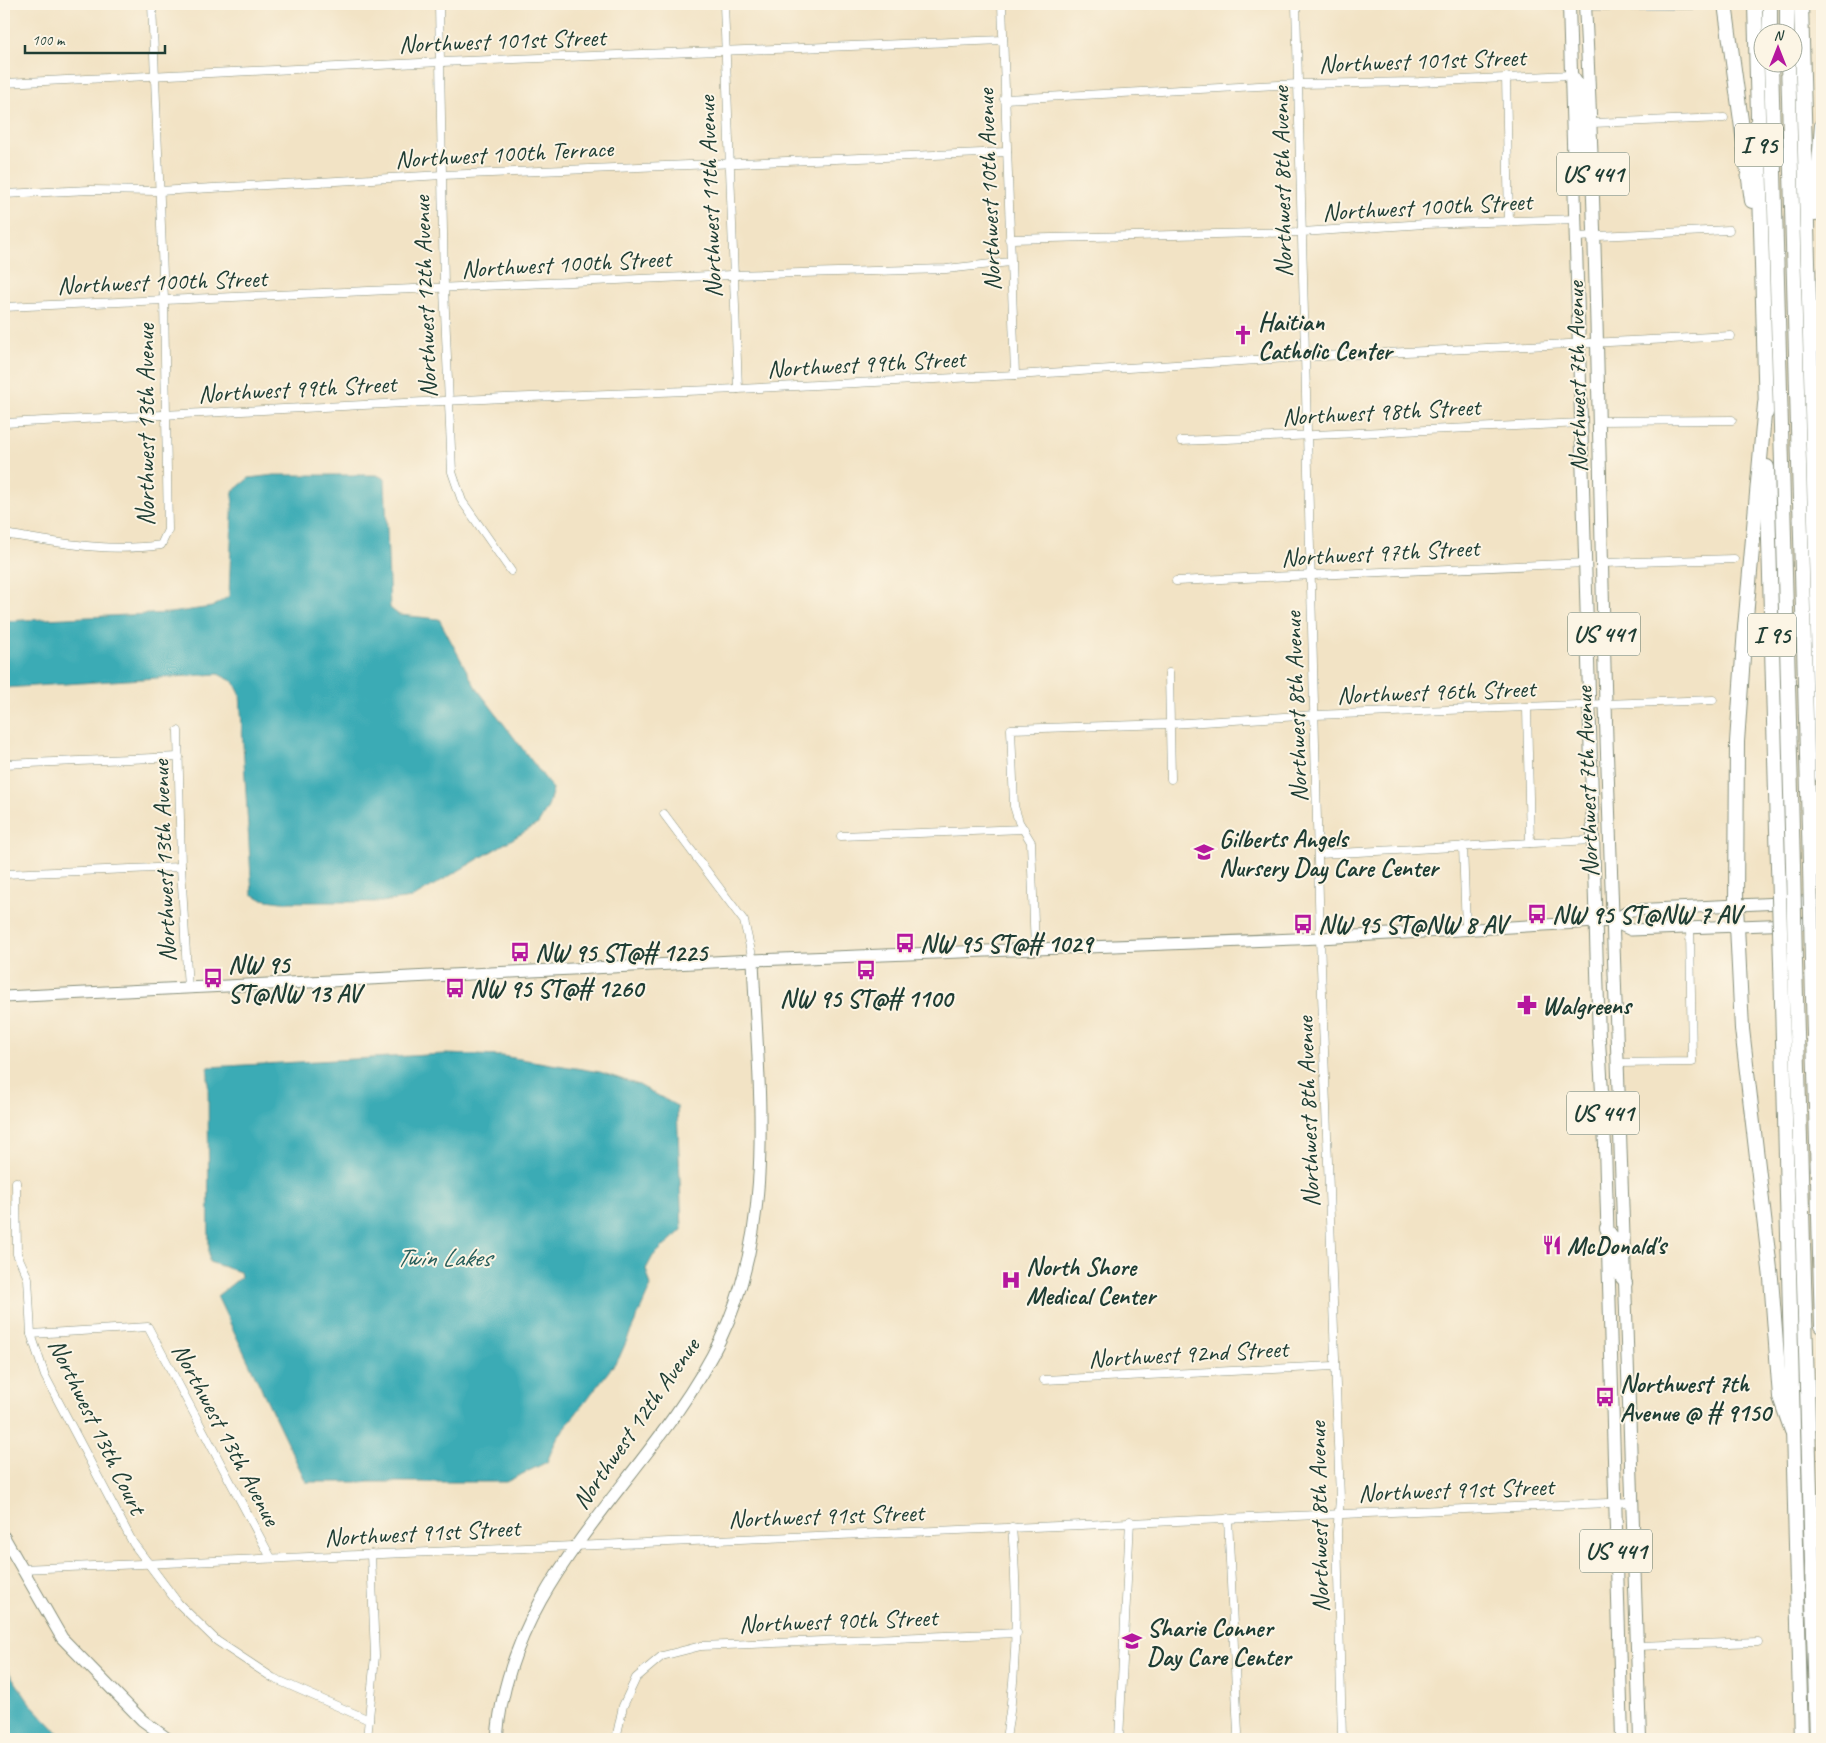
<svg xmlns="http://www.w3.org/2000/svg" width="1826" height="1743" font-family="Caveat,sans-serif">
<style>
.water{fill:#3aabb5;stroke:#2c7474}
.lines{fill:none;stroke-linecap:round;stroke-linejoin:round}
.street-casing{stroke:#88907c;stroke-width:9}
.secondary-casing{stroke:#88907c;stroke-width:13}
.primary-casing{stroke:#88907c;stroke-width:14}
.highway-casing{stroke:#88907c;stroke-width:16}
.street{stroke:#fff;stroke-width:8}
.secondary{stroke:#fff;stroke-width:11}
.primary{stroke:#fff;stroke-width:12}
.highway{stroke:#fff;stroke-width:14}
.highway-bridge-casing{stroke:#88907c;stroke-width:16;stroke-linecap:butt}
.highway-bridge{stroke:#fff;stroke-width:14}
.labels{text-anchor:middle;stroke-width:4;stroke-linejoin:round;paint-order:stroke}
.shield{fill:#fcf5e5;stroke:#617469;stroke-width:1}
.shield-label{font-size:24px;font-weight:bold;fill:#1f3d34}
.street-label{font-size:25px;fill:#1f3d34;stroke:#fcf5e5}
.poi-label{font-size:25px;font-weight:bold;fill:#1f3d34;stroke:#fcf5e5;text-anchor:start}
.water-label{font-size:26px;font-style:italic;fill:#275e5b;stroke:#fcf5e5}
</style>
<rect width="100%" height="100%" fill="#fcf5e5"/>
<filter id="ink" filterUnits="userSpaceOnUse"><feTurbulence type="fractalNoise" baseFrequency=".02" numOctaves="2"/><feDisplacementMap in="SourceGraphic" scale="10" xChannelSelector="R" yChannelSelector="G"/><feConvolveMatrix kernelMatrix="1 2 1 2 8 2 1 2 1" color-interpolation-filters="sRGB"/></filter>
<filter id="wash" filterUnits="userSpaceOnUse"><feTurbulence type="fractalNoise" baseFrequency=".0096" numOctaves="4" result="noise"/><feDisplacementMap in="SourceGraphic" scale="20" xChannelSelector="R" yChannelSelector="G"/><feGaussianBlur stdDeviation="1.12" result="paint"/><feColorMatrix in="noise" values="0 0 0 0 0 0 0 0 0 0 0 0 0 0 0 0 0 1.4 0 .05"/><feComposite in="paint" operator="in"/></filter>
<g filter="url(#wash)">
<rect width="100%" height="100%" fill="#f2e3c5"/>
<g class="water">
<path d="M 274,475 L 377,475 L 385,479 L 390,608 L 399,615 L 439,619 L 475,686 L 553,789 L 548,807 L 538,824 L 412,898 L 381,902 L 281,902 L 261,899 L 252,894 L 240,694 L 234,682 L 218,674 L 4,688 L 4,621 L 170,613 L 212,607 L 229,596 L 233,491 L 249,478 Z"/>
<path d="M 445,1054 L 502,1056 L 600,1072 L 639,1085 L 677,1106 L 682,1230 L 653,1256 L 646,1269 L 651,1286 L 619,1358 L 557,1438 L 547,1462 L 506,1482 L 306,1482 L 217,1296 L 241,1277 L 240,1272 L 209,1262 L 208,1067 Z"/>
<path d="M 4,1665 L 29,1702 L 64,1739 L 4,1739 Z"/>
</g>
</g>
<g filter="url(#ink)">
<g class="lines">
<defs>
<g id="street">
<path d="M 439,4 L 444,289 L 452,472 L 462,501 L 511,571"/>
<path d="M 724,4 L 738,389"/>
<path d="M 1002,4 L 1015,375"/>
<path d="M 1296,4 L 1320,938 L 1340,1499 L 1337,1533 L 1342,1739"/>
<path d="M 1585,6 L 1707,5"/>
<path d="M 1506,77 L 1509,222"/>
<path d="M 4,83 L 441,62 L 1003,40"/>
<path d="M 1004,99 L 1299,84 L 1419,82 L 1571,75"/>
<path d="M 1592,123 L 1724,118"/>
<path d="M 4,194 L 90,190 L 159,191 L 443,175 L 1007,152"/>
<path d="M 1576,237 L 1729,230"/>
<path d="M 1009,239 L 1302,232 L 1425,224 L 1576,219"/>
<path d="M 4,307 L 732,275 L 946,269 L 1010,262"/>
<path d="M 1599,421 L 1732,420"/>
<path d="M 4,423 L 504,398 L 738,389 L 1015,375 L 1304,357 L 1731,336"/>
<path d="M 1181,441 L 1582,423"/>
<path d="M 4,534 C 56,542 108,553 161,545 L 168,530 L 164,300 L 152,4"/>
<path d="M 1603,563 L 1734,559"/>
<path d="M 1176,581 L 1586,563"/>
<path d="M 1169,673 L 1171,779"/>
<path d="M 1527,708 L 1530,843"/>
<path d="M 178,731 L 181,867 L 188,989"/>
<path d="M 4,764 L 179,757"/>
<path d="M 664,814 L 744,921 L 753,960"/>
<path d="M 841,836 L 1024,829"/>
<path d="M 1463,846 L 1466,929"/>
<path d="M 1319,854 L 1593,840"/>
<path d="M 4,874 L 181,867"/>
<path d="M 1035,950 L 1031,842 L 1019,822 L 1014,806 L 1011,729 L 1170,724 L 1315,715 L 1713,700"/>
<path d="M 1619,1063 L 1692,1062 L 1690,928"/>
<path d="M 16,1182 L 17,1254 L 28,1278 L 31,1334 L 45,1376 L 133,1543 L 178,1603 L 217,1641 L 273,1678 L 369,1720"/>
<path d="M 31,1334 L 148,1327 L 271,1558"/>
<path d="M 1044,1380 L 1334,1366"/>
<path d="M 1228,1518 L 1238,1733 L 1236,1739"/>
<path d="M 21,1569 L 1633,1502"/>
<path d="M 1637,1646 L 1758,1642"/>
<path d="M 367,1739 L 375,1656 L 371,1554"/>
<path d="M 616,1739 L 623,1706 L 636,1678 L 662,1656 L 701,1646 L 1017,1633"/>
<path d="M 1006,1739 C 1018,1668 1018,1599 1012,1527"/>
<path d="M 1119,1739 L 1130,1521"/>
</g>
<g id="secondary">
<path d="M 1612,921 L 1631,930 L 1822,923"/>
<path d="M 4,997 L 753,960 L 1320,938 L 1596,922 L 1612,921 L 1631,910 L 1822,901"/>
<path d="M 4,1537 L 62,1638 L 142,1720 L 168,1739"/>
<path d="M 497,1739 C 509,1573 654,1478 721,1338 C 777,1220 758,1087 753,960"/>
</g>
<g id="primary">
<path d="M 1569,4 L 1599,1040 L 1605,1145 L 1622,1739"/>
<path d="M 1585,4 C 1598,254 1599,504 1607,754 C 1617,1082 1631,1411 1640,1739"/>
<path d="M 1572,76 L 1581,89 L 1583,144 L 1587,152"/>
<path d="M 1606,1228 L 1616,1241 L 1616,1271 L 1626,1283"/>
</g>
<g id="highway">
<path d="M 1725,4 L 1752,201"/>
<path d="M 1755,4 L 1766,413"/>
<path d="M 1770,4 L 1770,32"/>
<path d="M 1787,4 L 1787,32"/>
<path d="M 1801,4 L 1822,777"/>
<path d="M 1771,62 L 1793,866"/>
<path d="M 1788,62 L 1810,865"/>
<path d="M 1815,214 L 1822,125"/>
<path d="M 1765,404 L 1745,628 L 1737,742 L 1736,905 L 1742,1029 L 1771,1278 L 1780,1397 L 1792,1431"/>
<path d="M 1767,467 L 1778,866"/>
<path d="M 1812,962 L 1822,1326"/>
<path d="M 1781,963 L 1801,1739"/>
<path d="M 1795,963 L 1817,1739"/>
</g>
</defs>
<use href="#street" class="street-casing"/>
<use href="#secondary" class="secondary-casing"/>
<use href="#primary" class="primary-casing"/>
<use href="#highway" class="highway-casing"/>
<use href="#street" class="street"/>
<use href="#secondary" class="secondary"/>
<use href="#primary" class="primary"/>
<use href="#highway" class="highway"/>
<defs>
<g id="highway-bridge">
<path d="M 1810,865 L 1812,962"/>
<path d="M 1778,866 L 1781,963"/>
<path d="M 1793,866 L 1795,963"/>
</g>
</defs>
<use href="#highway-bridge" class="highway-bridge-casing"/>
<use href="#highway-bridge" class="highway-bridge"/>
</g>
</g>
<defs>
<symbol id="church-bare" viewBox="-9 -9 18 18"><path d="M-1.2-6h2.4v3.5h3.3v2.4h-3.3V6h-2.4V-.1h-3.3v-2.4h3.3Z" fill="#b5179e" stroke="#fcf5e5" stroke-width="2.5" paint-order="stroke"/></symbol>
<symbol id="school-bare" viewBox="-9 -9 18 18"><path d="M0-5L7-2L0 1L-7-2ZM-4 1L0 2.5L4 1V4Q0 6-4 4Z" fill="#b5179e" stroke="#fcf5e5" stroke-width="2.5" paint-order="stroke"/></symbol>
<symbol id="bus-bare" viewBox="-9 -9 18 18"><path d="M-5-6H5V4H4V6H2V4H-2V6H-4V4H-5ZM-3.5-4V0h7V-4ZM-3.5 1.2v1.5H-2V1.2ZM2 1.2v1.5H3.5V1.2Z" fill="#b5179e" stroke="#fcf5e5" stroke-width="2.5" paint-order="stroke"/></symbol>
<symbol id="pharmacy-bare" viewBox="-9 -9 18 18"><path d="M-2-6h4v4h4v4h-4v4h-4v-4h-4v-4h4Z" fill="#b5179e" stroke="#fcf5e5" stroke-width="2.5" paint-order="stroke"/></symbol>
<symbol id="restaurant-bare" viewBox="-9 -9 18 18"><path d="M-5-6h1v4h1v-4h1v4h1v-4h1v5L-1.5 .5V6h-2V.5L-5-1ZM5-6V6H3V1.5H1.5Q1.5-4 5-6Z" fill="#b5179e" stroke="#fcf5e5" stroke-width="2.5" paint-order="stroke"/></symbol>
<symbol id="hospital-bare" viewBox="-9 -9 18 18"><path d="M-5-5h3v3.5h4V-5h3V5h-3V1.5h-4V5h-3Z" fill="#b5179e" stroke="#fcf5e5" stroke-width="2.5" paint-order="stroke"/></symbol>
</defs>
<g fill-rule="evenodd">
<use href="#church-bare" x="1229" y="321" width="28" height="28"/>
<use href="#school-bare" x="1190" y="838" width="28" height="28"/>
<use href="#bus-bare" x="1523" y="900" width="28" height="28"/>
<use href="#bus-bare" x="1289" y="910" width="28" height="28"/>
<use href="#bus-bare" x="891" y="929" width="28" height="28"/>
<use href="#bus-bare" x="506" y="938" width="28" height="28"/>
<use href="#bus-bare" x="852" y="956" width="28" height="28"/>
<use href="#bus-bare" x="199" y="964" width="28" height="28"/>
<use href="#bus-bare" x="441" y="974" width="28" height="28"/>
<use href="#pharmacy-bare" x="1513" y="991" width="28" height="28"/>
<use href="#restaurant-bare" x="1538" y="1231" width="28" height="28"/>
<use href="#hospital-bare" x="997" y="1266" width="28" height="28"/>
<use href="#bus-bare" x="1591" y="1383" width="28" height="28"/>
<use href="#school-bare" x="1118" y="1627" width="28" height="28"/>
</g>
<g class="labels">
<g class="shield">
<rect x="1735" y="123.5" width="48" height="43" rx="4"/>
<rect x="1557" y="152.5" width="72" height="43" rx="4"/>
<rect x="1568" y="612.5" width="72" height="43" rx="4"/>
<rect x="1748" y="613.5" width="48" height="43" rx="4"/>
<rect x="1567" y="1091.5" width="72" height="43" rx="4"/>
<rect x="1580" y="1529.5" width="72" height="43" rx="4"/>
</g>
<g class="shield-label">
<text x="1759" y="153">I 95</text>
<text x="1593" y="182">US 441</text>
<text x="1604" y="642">US 441</text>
<text x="1772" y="643">I 95</text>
<text x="1603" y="1121">US 441</text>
<text x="1616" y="1559">US 441</text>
</g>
<g class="street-label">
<text transform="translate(502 40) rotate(-2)" y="9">Northwest 101st Street</text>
<text transform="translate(1422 60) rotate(-2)" y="9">Northwest 101st Street</text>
<text transform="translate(504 153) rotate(-3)" y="9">Northwest 100th Terrace</text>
<text transform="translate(1281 182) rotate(-91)" y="9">Northwest 8th Avenue</text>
<text transform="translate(988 190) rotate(-92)" y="9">Northwest 10th Avenue</text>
<text transform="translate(709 197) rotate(-92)" y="9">Northwest 11th Avenue</text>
<text transform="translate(1427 206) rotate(-3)" y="9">Northwest 100th Street</text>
<text transform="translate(566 263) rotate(-3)" y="9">Northwest 100th Street</text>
<text transform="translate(162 281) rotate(-2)" y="9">Northwest 100th Street</text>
<text transform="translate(424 297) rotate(-92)" y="9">Northwest 12th Avenue</text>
<text transform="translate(866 363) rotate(-3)" y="9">Northwest 99th Street</text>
<text transform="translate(1576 377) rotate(-91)" y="9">Northwest 7th Avenue</text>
<text transform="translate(297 388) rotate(-3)" y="9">Northwest 99th Street</text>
<text transform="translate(1381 411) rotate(-3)" y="9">Northwest 98th Street</text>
<text transform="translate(145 425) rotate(-90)" y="9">Northwest 13th Avenue</text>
<text transform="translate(1380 552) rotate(-3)" y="9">Northwest 97th Street</text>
<text transform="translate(1436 691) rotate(-2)" y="9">Northwest 96th Street</text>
<text transform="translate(1295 707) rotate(-92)" y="9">Northwest 8th Avenue</text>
<text transform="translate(1586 782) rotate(-92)" y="9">Northwest 7th Avenue</text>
<text transform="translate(163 861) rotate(-92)" y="9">Northwest 13th Avenue</text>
<text transform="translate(1307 1112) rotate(-92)" y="9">Northwest 8th Avenue</text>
<text transform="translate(1188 1353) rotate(-3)" y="9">Northwest 92nd Street</text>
<text transform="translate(635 1423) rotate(-55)" y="9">Northwest 12th Avenue</text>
<text transform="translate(98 1426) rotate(64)" y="9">Northwest 13th Court</text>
<text transform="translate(227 1434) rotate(62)" y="9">Northwest 13th Avenue</text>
<text transform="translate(1456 1489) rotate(-2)" y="9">Northwest 91st Street</text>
<text transform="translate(826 1515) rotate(-2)" y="9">Northwest 91st Street</text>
<text transform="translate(1318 1517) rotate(-91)" y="9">Northwest 8th Avenue</text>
<text transform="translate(422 1532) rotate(-3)" y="9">Northwest 91st Street</text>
<text transform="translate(838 1620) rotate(-2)" y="9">Northwest 90th Street</text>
</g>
<g class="poi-label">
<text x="1258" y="330">Haitian<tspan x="1258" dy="29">Catholic Center</tspan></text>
<text x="1219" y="847">Gilberts Angels<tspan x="1219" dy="29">Nursery Day Care Center</tspan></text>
<text x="1552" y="923">NW 95 ST@NW 7 AV</text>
<text x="1318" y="933">NW 95 ST@NW 8 AV</text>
<text x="920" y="952">NW 95 ST@# 1029</text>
<text x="535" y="961">NW 95 ST@# 1225</text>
<text x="228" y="973">NW 95<tspan x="228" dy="29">ST@NW 13 AV</tspan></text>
<text x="470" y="997">NW 95 ST@# 1260</text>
<text x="866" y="1007" text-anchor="middle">NW 95 ST@# 1100</text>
<text x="1542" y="1014">Walgreens</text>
<text x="1567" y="1254">McDonald's</text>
<text x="1026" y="1275">North Shore<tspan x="1026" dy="29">Medical Center</tspan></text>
<text x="1620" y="1392">Northwest 7th<tspan x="1620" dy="29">Avenue @ # 9150</tspan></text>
<text x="1147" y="1636">Sharie Conner<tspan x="1147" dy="29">Day Care Center</tspan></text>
</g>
<g class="water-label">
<text x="443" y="1266">Twin Lakes</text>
</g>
</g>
<rect width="1826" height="1743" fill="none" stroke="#fcf5e5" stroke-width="20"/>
<g transform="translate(1778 48)"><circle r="24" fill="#fcf5e5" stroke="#a4ab9e"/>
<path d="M0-4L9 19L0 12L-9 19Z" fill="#b5179e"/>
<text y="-8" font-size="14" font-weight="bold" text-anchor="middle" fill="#1f3d34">N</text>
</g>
<path d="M25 45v8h140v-8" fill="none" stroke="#1f3d34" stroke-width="2.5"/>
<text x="32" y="45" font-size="15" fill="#1f3d34" stroke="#fcf5e5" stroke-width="4" paint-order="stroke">100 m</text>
</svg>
